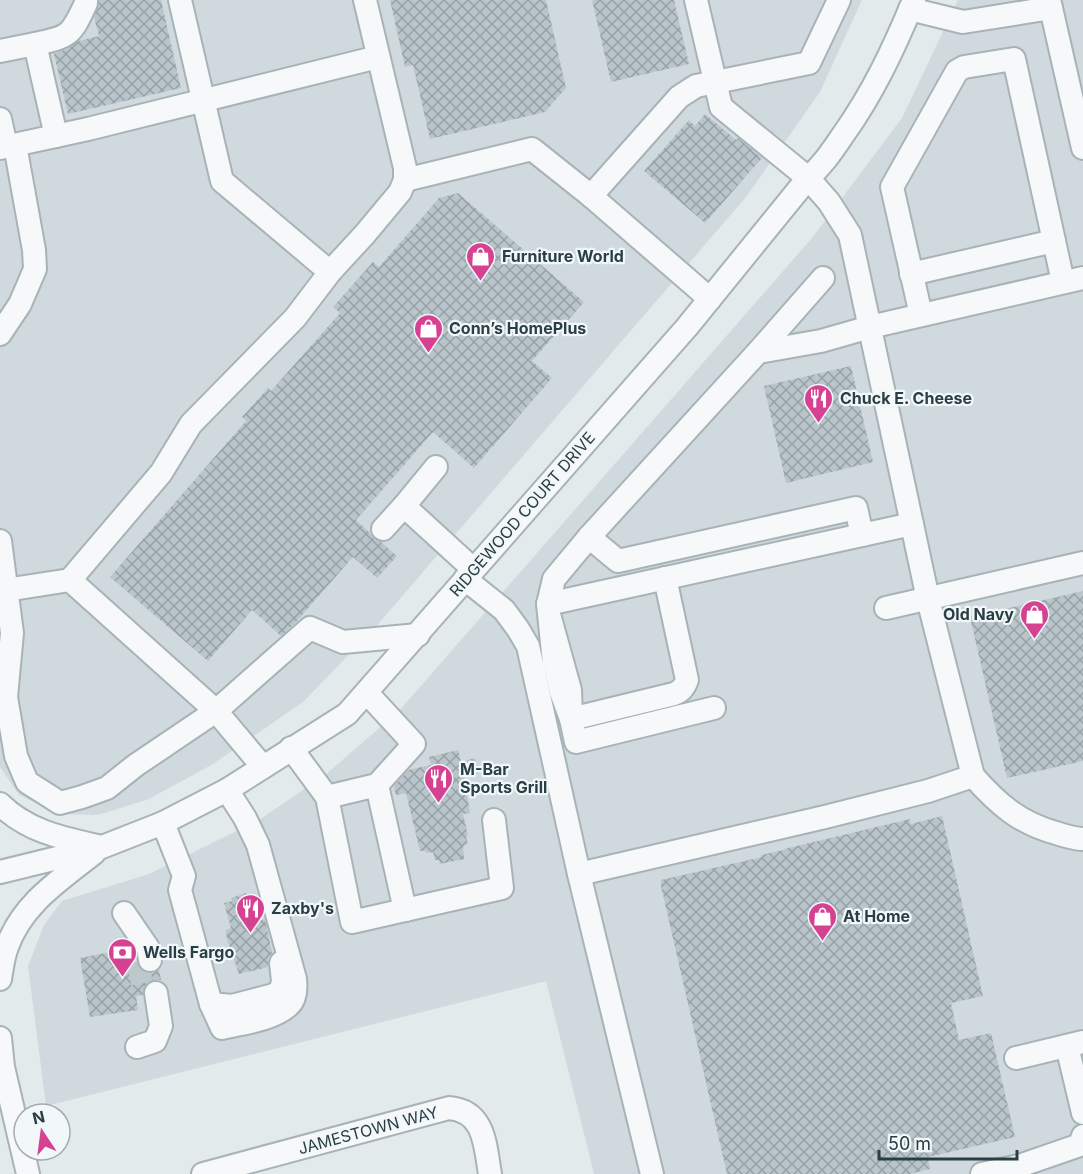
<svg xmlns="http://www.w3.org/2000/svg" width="1083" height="1174" font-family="Inter,sans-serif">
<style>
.built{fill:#d0dade}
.building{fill:url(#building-cross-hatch)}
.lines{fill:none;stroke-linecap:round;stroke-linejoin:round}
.minor-tunnel{stroke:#bdc8cb;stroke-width:22;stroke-dasharray:22 11;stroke-linecap:butt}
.minor-casing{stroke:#a7b3b7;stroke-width:26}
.minor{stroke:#f6f8f9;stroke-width:22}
.labels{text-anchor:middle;stroke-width:4.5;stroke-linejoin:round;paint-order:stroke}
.poi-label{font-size:16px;font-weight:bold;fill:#293e45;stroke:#f2f7f9;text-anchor:start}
.street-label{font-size:16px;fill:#293e45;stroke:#f2f7f9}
</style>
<defs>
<pattern id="building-cross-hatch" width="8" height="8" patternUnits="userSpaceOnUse" patternTransform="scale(1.5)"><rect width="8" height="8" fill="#b9c5ca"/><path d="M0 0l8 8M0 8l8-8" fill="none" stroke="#96a1a6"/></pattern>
</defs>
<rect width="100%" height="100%" fill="#e2eaec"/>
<g class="built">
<path d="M 0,0 L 862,0 L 820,92 L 746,197 L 373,630 L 303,702 L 213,764 L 149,799 L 98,815 L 60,814 L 19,795 L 0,767 Z"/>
<path d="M 958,0 L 1083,0 L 1083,1174 L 594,1174 L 546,981 L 46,1106 L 28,966 L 44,925 L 62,901 L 149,874 L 259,820 L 325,775 L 399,711 L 812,238 L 902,118 Z"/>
</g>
<g class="building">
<path d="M 99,0 L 161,0 L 181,88 L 68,114 L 54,54 L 69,48 L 79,41 L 99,36 L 94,17 Z"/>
<path d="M 390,0 L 546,0 L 566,88 L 545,112 L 430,139 L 413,65 L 405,67 Z"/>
<path d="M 592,0 L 674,0 L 689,64 L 611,82 Z"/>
<path d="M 705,114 L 736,140 L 738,138 L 762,158 L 705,223 L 644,171 L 689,120 L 695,126 Z"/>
<path d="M 458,193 L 584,302 L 532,361 L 552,378 L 474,468 L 433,432 L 356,520 L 370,533 L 374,539 L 381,542 L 397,556 L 377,578 L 353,557 L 295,623 L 281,636 L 252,610 L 208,661 L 110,577 L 246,421 L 242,417 L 268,388 L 271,391 L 340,313 L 333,307 L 373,262 L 379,267 L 439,198 Z"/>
<path d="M 851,366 L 873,462 L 786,483 L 764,386 Z"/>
<path d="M 1083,591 L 1083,761 L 1007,778 L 970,617 Z"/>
<path d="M 458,750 L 461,762 L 475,758 L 478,774 L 464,777 L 470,813 L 463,814 L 468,836 L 466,837 L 468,844 L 463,846 L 464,859 L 440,864 L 439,860 L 435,860 L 433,852 L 426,853 L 426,851 L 420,851 L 406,793 L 396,795 L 394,786 L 408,770 L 431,765 L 429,757 Z"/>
<path d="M 942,816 L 983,996 L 951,1003 L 959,1040 L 991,1033 L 1015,1137 L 928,1157 L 930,1169 L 910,1174 L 727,1174 L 661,886 L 661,880 L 762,857 L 761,855 L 784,850 L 784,849 L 839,836 L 910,819 L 911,824 Z"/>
<path d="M 246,893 L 247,896 L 254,894 L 261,920 L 265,919 L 272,953 L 268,958 L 268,967 L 239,974 L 227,939 L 226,930 L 231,928 L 224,903 L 232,901 L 231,898 Z"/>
<path d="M 126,949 L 129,964 L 137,962 L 140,969 L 146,973 L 153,973 L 159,970 L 161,980 L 155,980 L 148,982 L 144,988 L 143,995 L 136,996 L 138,1010 L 90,1017 L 80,958 Z"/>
</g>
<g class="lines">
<path class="minor-tunnel" d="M 138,962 L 144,995"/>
<defs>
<g id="minor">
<path d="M 180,0 L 222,181 L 330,272"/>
<path d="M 696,0 L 721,107 L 808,178 L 829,202 L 850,235 L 928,599 L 973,776"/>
<path d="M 1051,8 L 1083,148"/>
<path d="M 910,9 L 963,22 L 1051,8 L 1049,0"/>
<path d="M 35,44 C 69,37 71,36 86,3 L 86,0"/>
<path d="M 0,51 L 35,44 L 56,136"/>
<path d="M 0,119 L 6,146"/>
<path d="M 0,148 L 88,129 L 378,57"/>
<path d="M 405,180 L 532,149 L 591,196 L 710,299"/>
<path d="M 591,196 L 679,97 L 696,86 L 809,63 L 839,0"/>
<path d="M 911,274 L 1054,241"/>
<path d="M 921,315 L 892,187 L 957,71 L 964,67 L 1014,59 L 1063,282"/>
<path d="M 0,334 L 20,304 L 35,269 L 34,250 L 15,145"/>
<path d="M 758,352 L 821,341 L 870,327 L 1083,278"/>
<path d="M 436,467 L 404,506 L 473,569"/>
<path d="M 383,529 L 404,506"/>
<path d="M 589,537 L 618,561 L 856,508 L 862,535"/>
<path d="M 0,541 L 12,633 L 6,697 L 16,756 L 27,782 L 60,803 L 82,797 L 107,788 L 136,765 L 216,711 L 310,628 L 343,642 L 418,635"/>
<path d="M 665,578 L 687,680 C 684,688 681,691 674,694 L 571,719 L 576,742 L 714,708"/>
<path d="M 465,579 L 504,610 L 518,629 L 528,646 L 579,874 L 652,1174"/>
<path d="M 70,580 L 161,473 L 191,424 L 295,318 L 330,272 L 365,234 L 400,192 L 405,180 L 405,168 L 365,0"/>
<path d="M 0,591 L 70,580 L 216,711 L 263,767"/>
<path d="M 548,604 L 912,524"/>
<path d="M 886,608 L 1083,563"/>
<path d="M 550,618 L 570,690 L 571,719 L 561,692 L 554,663 L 548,604 L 554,579 L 589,537 L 758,352 L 823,278"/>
<path d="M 291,748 L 327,797 L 352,922 L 405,910 L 377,785"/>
<path d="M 327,797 L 377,785 L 414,744 L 367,693"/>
<path d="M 0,804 C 27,831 62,838 97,846"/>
<path d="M 163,823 L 184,876 L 180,890 L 211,1004 L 222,1028 C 243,1023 273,1020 289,1005 C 296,999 296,988 295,979 L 258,845 L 245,818 L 227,790"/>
<path d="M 0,872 L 102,847 L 163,823 L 227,790 L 347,714 L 687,327 L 808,178 C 823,165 832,151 843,135 C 873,93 894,48 914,0"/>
<path d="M 579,874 L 825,817 L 928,791 L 973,776 C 998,804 1019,823 1056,833 C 1065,836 1074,839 1083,839"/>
<path d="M 405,910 L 502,888 L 494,820"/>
<path d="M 124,913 L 148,948 L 150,960"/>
<path d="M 0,979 C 2,968 3,957 7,947 C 22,904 60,880 94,853"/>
<path d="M 211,1004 L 232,1006 L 274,995 L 281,990 L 283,981 L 281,963"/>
<path d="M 0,1038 L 3,1067 L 28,1174"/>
<path d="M 1067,1046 L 1083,1113"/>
<path d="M 137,1047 L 155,1041 L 161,1026 L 156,993"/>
<path d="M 1016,1058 L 1083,1042"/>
<path d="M 203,1174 L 449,1108 C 485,1111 485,1145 490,1174"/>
<path d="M 982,1174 L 1019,1166 L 1080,1145 L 1083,1136"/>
</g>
</defs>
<use href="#minor" class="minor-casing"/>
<use href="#minor" class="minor"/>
</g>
<defs>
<symbol id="shop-pin" viewBox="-11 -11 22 30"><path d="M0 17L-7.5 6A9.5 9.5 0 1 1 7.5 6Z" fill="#d64292" stroke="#f2f7f9"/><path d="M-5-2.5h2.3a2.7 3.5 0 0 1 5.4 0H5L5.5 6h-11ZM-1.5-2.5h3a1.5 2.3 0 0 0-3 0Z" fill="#fff"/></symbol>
<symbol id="restaurant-pin" viewBox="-11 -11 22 30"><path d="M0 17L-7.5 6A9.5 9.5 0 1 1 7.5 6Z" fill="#d64292" stroke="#f2f7f9"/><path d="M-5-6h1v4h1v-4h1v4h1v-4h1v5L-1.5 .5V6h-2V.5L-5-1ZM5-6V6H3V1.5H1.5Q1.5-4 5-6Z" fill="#fff"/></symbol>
<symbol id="bank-pin" viewBox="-11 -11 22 30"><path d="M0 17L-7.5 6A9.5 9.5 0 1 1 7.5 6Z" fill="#d64292" stroke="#f2f7f9"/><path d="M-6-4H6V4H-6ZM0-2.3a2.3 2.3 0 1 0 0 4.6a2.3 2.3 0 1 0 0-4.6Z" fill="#fff"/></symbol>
</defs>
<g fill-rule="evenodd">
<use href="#shop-pin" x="464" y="240" width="33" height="45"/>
<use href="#shop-pin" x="412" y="312" width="33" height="45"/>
<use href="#restaurant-pin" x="802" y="382" width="33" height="45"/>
<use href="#shop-pin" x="1018" y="598" width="33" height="45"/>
<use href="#restaurant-pin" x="422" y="762" width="33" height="45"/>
<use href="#restaurant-pin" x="234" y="892" width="33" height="45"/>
<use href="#shop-pin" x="806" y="900" width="33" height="45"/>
<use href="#bank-pin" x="106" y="936" width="33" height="45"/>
</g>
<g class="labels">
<g class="poi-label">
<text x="502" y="262">Furniture World</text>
<text x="449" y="334">Conn’s HomePlus</text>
<text x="840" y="404">Chuck E. Cheese</text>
<text x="1014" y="620" text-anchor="end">Old Navy</text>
<text x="460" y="775">M-Bar<tspan x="460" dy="18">Sports Grill</tspan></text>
<text x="271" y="914">Zaxby's</text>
<text x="843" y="922">At Home</text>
<text x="143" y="958">Wells Fargo</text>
</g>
<g class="street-label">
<text transform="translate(522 514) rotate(-49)" y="6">RIDGEWOOD COURT DRIVE</text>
<text transform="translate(368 1130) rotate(-15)" y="6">JAMESTOWN WAY</text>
</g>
</g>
<g transform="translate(42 1132) rotate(347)"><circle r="28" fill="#f2f7f9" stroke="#a2adb1" stroke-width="1.5"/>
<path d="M0-4.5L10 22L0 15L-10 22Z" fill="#d64292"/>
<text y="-9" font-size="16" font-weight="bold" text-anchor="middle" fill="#293e45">N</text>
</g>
<path d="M879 1150v9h138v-9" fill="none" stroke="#293e45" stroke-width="3"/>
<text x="888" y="1150" font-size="18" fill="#293e45" stroke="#f2f7f9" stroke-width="4.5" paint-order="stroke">50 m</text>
</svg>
